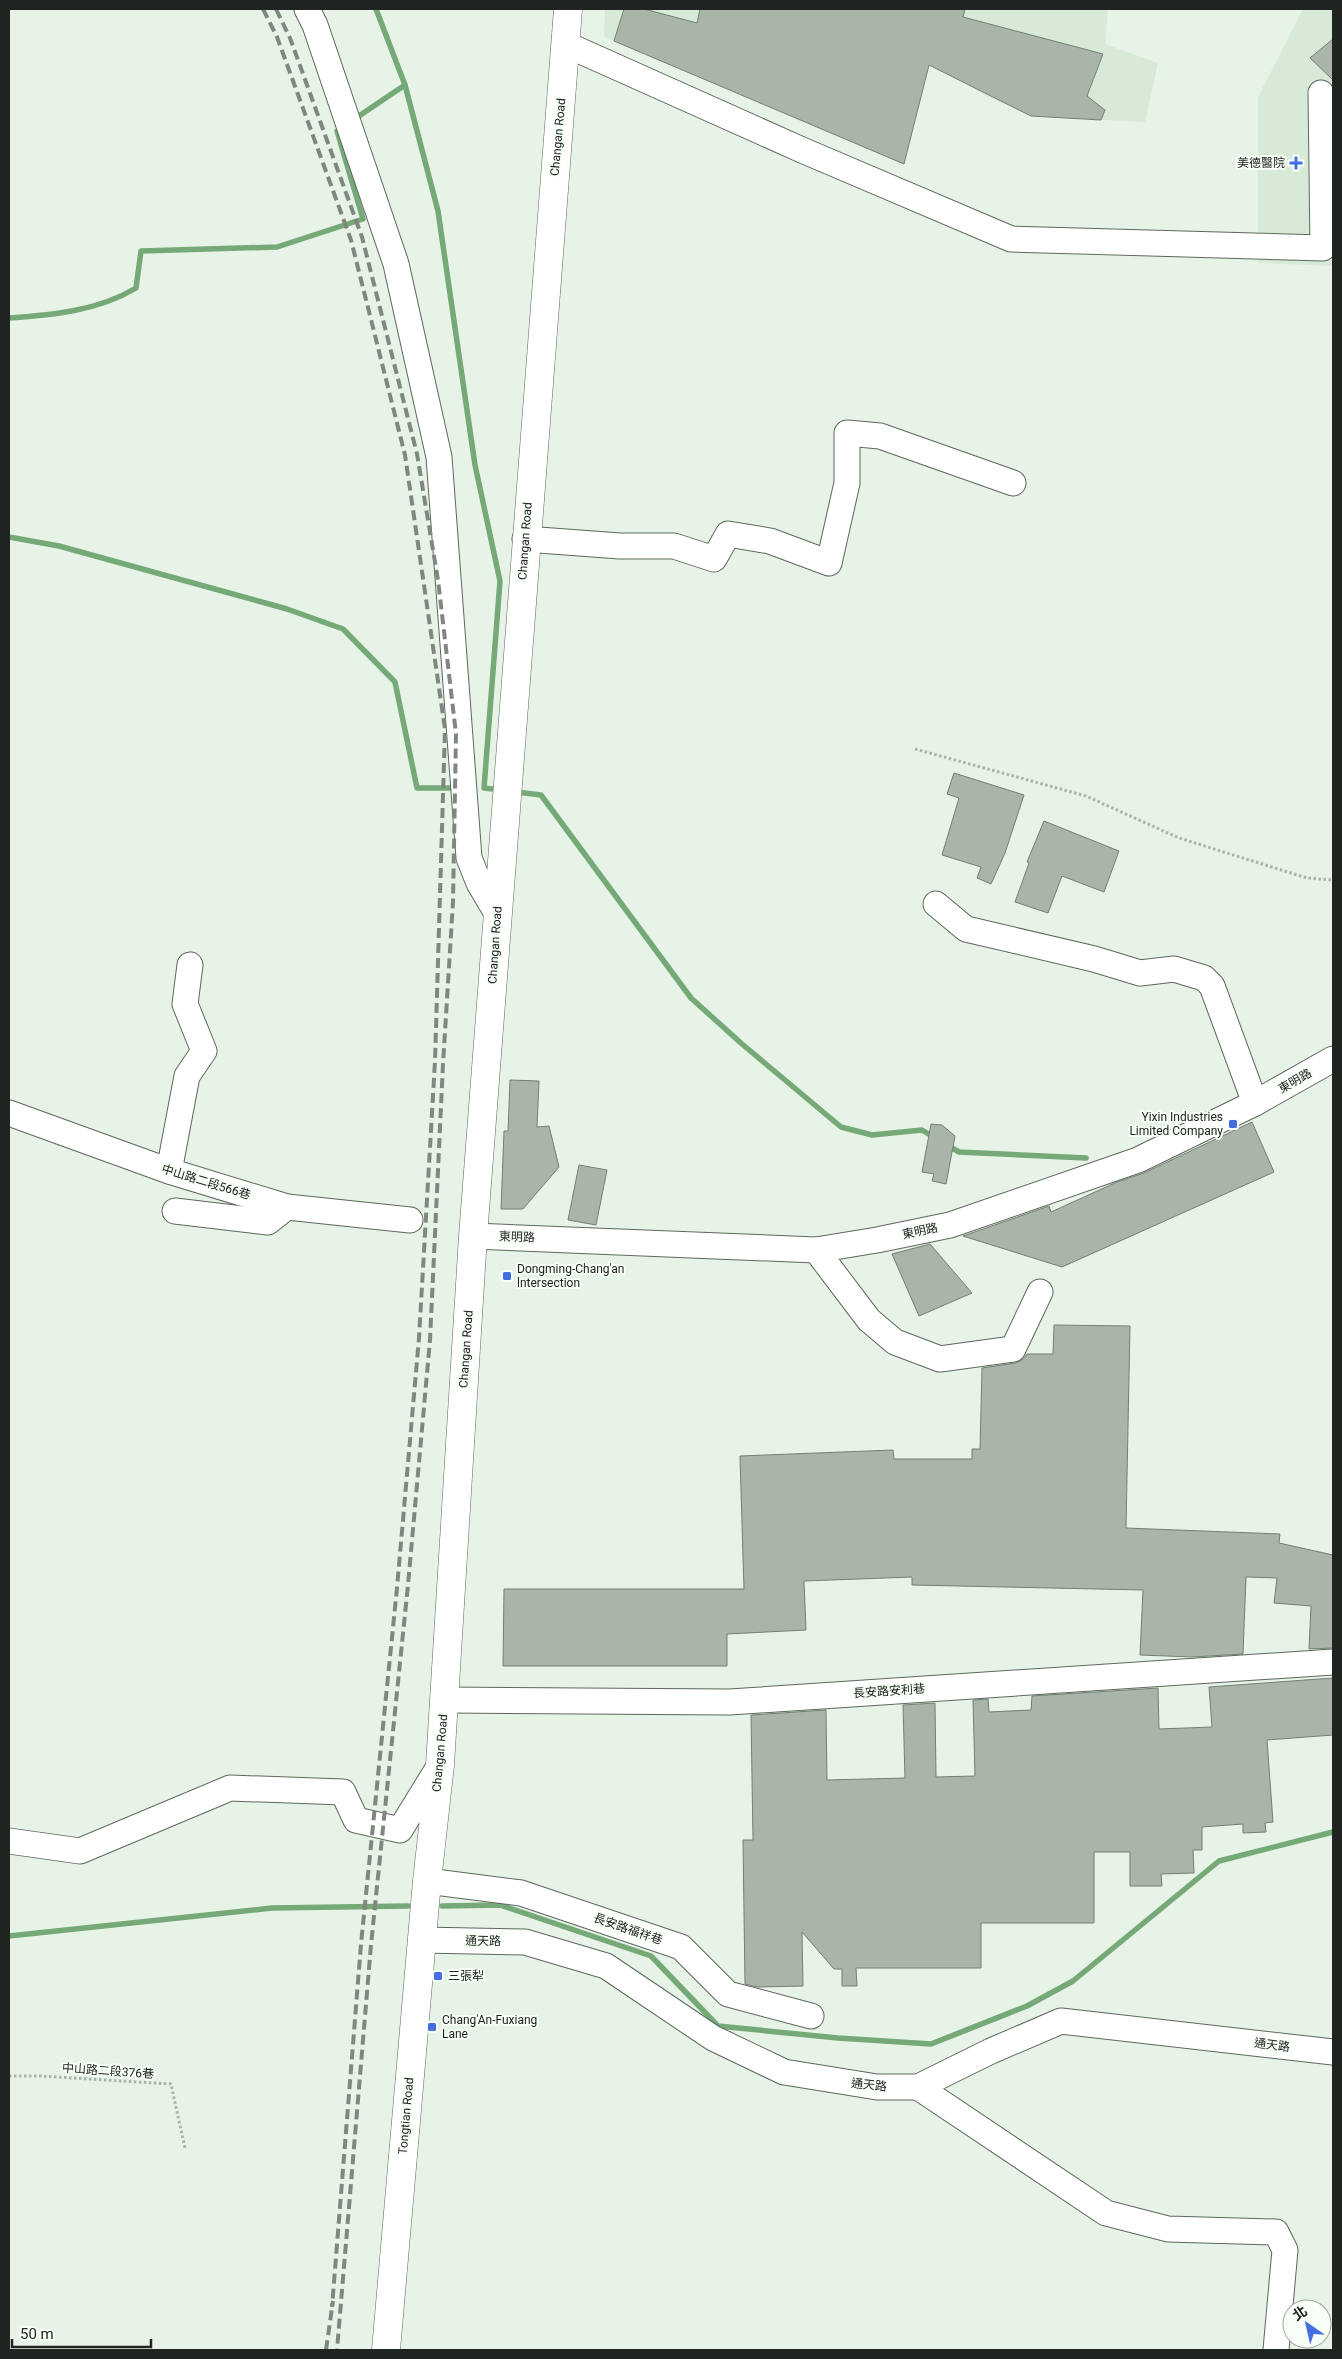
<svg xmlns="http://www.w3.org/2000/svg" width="1342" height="2359" font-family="Roboto,'Noto Sans TC',sans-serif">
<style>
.built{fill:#d7e9d7}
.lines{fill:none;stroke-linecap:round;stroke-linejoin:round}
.stream{stroke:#76a978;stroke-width:5.5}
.building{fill:#a9b5a9;stroke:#747f74}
.minor-casing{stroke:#5d685d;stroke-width:27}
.major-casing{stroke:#5d685d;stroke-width:29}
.path{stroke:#a9b3a9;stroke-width:3;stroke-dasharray:2.5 2.5;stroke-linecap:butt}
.minor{stroke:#fff;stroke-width:25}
.major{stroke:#fff;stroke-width:28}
.rail{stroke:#808780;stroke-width:4;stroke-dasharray:10 5;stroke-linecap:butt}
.poi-dot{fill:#456ee1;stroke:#f7fff7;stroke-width:2}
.labels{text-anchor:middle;stroke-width:4;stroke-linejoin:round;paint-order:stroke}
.street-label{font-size:12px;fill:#202420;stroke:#f7fff7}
.poi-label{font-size:12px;fill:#202420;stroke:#f7fff7;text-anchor:start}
</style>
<rect width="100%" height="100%" fill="#e7f3e7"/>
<g class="built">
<path d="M 605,9 L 1108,9 L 1105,44 L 1158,63 L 1145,122 L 1031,116 L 986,96 L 929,63 L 904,164 L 604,36 Z"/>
<path d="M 1303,9 L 1333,9 L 1333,266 L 1258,263 L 1258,97 Z"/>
</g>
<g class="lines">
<g class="stream">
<path d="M 376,9 L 405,85 L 438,211 L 475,465 L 500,581 L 484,788 L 501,790"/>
<path d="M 353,120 L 405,85"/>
<path d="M 9,318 C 52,315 98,311 136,288 L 141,251 L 277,247 L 363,219 L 337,131 L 343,127"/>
<path d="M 9,537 L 59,546 L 287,609 L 343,629 L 395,682 L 417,788 L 457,788"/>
<path d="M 516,792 L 541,795 L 691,998 L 742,1044 L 841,1127 L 872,1135 L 922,1130 L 935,1138"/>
<path d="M 947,1145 L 959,1152 L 1086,1158"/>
<path d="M 442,1906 L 500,1905 L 651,1956 L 718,2026 L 838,2038 L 931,2044 L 1027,2006 L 1073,1981 L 1219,1861 L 1333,1832"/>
<path d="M 9,1936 L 272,1908 L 408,1906"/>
</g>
</g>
<g class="building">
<path d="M 624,9 L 644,9 L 697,23 L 700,9 L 965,9 L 963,17 L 1103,54 L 1087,96 L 1105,110 L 1101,120 L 1031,116 L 929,65 L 904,164 L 614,41 Z"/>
<path d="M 1333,39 L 1333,80 L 1310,58 Z"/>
<path d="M 954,773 L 1024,795 L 1005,853 L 991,884 L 977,878 L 981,867 L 942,855 L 959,798 L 947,794 Z"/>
<path d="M 1044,821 L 1119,851 L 1104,892 L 1062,876 L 1048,913 L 1015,902 L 1029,863 L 1027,862 Z"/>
<path d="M 510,1080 L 539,1081 L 537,1127 L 549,1126 L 559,1167 L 523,1209 L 501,1209 L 504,1131 L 508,1131 Z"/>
<path d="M 1252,1122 L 1274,1172 L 1062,1267 L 963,1236 L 1049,1206 L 1051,1212 L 1117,1182 L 1144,1173 Z"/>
<path d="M 931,1124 L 942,1125 L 955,1136 L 946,1184 L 932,1181 L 934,1174 L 922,1172 Z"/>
<path d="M 579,1165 L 607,1170 L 596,1225 L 568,1220 Z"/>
<path d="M 930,1244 L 972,1293 L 919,1316 L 892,1254 Z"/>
<path d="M 1054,1325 L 1130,1326 L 1126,1528 L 1280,1534 L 1279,1543 L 1333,1555 L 1333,1648 L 1309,1649 L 1311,1606 L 1274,1603 L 1277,1578 L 1246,1577 L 1243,1654 L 1192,1657 L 1140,1655 L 1143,1590 L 912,1585 L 912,1577 L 804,1581 L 806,1630 L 727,1634 L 727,1666 L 503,1666 L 504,1589 L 744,1589 L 740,1456 L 893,1450 L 894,1459 L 972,1459 L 972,1449 L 980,1449 L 982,1368 L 1015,1363 L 1022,1360 L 1027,1354 L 1053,1354 Z"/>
<path d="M 1333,1678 L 1333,1735 L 1267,1740 L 1273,1822 L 1265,1823 L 1266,1832 L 1243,1833 L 1243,1824 L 1202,1827 L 1202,1850 L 1193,1850 L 1194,1873 L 1161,1874 L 1162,1886 L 1130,1886 L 1130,1852 L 1094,1852 L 1094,1923 L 981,1923 L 981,1968 L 856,1968 L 857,1986 L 842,1986 L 842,1969 L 834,1969 L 802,1932 L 803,1986 L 758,1987 L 745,1984 L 743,1840 L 753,1840 L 751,1715 L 826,1710 L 827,1780 L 905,1778 L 903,1705 L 935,1703 L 936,1777 L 975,1776 L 973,1700 L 988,1699 L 989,1712 L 1031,1710 L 1032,1696 L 1158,1688 L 1159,1729 L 1212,1727 L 1209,1687 Z"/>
</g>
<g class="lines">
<defs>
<g id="minor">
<path d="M 307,9 L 315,25 L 396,264 L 439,457 L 469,858 L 479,883 L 498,915"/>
<path d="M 565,44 L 802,150 L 1011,239 L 1323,248 L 1321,93"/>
<path d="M 525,539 L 620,546 L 674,546 L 714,559 L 728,534 L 770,541 L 829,563 L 847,483 L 847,433 L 880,436 L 1013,483"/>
<path d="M 936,904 L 966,929 L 1094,959 L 1140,973 L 1174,969 L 1204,978 L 1212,986 L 1255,1103"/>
<path d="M 9,1113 L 169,1171 L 287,1207 L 410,1220"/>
<path d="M 169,1171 L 187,1076 L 204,1051 L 185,1004 L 190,965"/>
<path d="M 175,1211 L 268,1222 L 287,1207"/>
<path d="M 473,1236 L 816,1250 L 877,1240 L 950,1225 L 1138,1160 L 1255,1103 L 1333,1059"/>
<path d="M 816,1250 L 869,1320 L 895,1342 L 940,1359 L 1013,1349 L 1040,1292"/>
<path d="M 444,1700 L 730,1702 L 1333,1662"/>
<path d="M 9,1841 L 80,1851 L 230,1788 L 343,1792 L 356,1820 L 400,1830 L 440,1765"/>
<path d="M 427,1881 L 521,1893 L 681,1947 L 728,1994 L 811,2016"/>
<path d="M 422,1940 L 525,1942 L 606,1966 L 713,2038 L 784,2072 L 877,2087 L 918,2087 L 991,2051 L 1061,2021 L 1333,2052"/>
<path d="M 918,2087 L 1106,2213 L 1168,2229 L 1276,2232 L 1285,2250 L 1276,2350"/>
</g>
<path id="major" d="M 386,2350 L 427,1881 L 440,1765 L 473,1236 L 568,9"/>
</defs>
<use href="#minor" class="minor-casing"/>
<use href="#major" class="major-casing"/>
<g class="path">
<path d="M 915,749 L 1086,796 L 1179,838 L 1307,878 L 1333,880"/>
<path d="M 9,2076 L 40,2076 L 171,2084 L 185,2148"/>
</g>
<use href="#minor" class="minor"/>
<use href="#major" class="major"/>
<g class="rail">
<path d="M 263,9 L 277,37 L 351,240 L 405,455 L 445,729 L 435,1061 L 419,1338 L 397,1588 L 361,1944 L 332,2307"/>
<path d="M 276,9 L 290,38 L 362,237 L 417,454 L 438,580 L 456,734 L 453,902 L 443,1064 L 430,1340 L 408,1585 L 371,1945 L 337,2350"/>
<path d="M 326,2350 L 333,2301"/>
</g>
</g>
<g class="poi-dot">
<path d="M1293.5 155.5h5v5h5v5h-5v5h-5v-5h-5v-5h5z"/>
<rect x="1228" y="1119" width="10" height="10" rx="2.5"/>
<rect x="502" y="1271" width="10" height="10" rx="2.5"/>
<rect x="433" y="1971" width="10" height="10" rx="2.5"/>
<rect x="427" y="2022" width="10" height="10" rx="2.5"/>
</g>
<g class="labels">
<g class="street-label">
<text transform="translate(558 137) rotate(-85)" y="4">Changan Road</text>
<text transform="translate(525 541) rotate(-86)" y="4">Changan Road</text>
<text transform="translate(495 945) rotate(-86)" y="4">Changan Road</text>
<text transform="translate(1295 1081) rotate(-30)" y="4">東明路</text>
<text transform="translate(206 1182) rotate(17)" y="4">中山路二段566巷</text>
<text transform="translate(920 1231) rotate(-12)" y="4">東明路</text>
<text transform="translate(517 1237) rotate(2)" y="4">東明路</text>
<text transform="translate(466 1349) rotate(-86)" y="4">Changan Road</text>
<text transform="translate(889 1691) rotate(-4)" y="4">長安路安利巷</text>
<text transform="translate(440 1753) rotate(-85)" y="4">Changan Road</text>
<text transform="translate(628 1929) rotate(19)" y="4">長安路福祥巷</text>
<text transform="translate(483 1941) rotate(1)" y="4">通天路</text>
<text transform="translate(1272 2045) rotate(7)" y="4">通天路</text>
<text transform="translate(108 2071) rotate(4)" y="4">中山路二段376巷</text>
<text transform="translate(869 2085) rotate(6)" y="4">通天路</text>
<text transform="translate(406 2116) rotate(-85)" y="4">Tongtian Road</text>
</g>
<g class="poi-label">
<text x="1285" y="167" text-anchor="end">美德醫院</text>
<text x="1223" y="1121" text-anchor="end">Yixin Industries<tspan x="1223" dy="14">Limited Company</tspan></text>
<text x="517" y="1273">Dongming-Chang'an<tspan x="517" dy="14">lntersection</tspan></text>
<text x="448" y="1980">三張犁</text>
<text x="442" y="2024">Chang'An-Fuxiang<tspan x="442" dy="14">Lane</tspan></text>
</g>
</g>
<rect width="1342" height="2359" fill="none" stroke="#202420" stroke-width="20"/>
<g transform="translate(1307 2324) rotate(326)"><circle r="24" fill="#f7fff7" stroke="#a1a7a1"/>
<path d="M0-4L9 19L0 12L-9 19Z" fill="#456ee1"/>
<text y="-8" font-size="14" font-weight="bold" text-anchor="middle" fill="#202420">北</text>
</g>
<path d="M12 2339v8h139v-8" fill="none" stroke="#202420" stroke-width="2.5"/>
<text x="20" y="2339" font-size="15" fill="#202420" stroke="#f7fff7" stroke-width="4" paint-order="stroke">50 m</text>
</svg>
